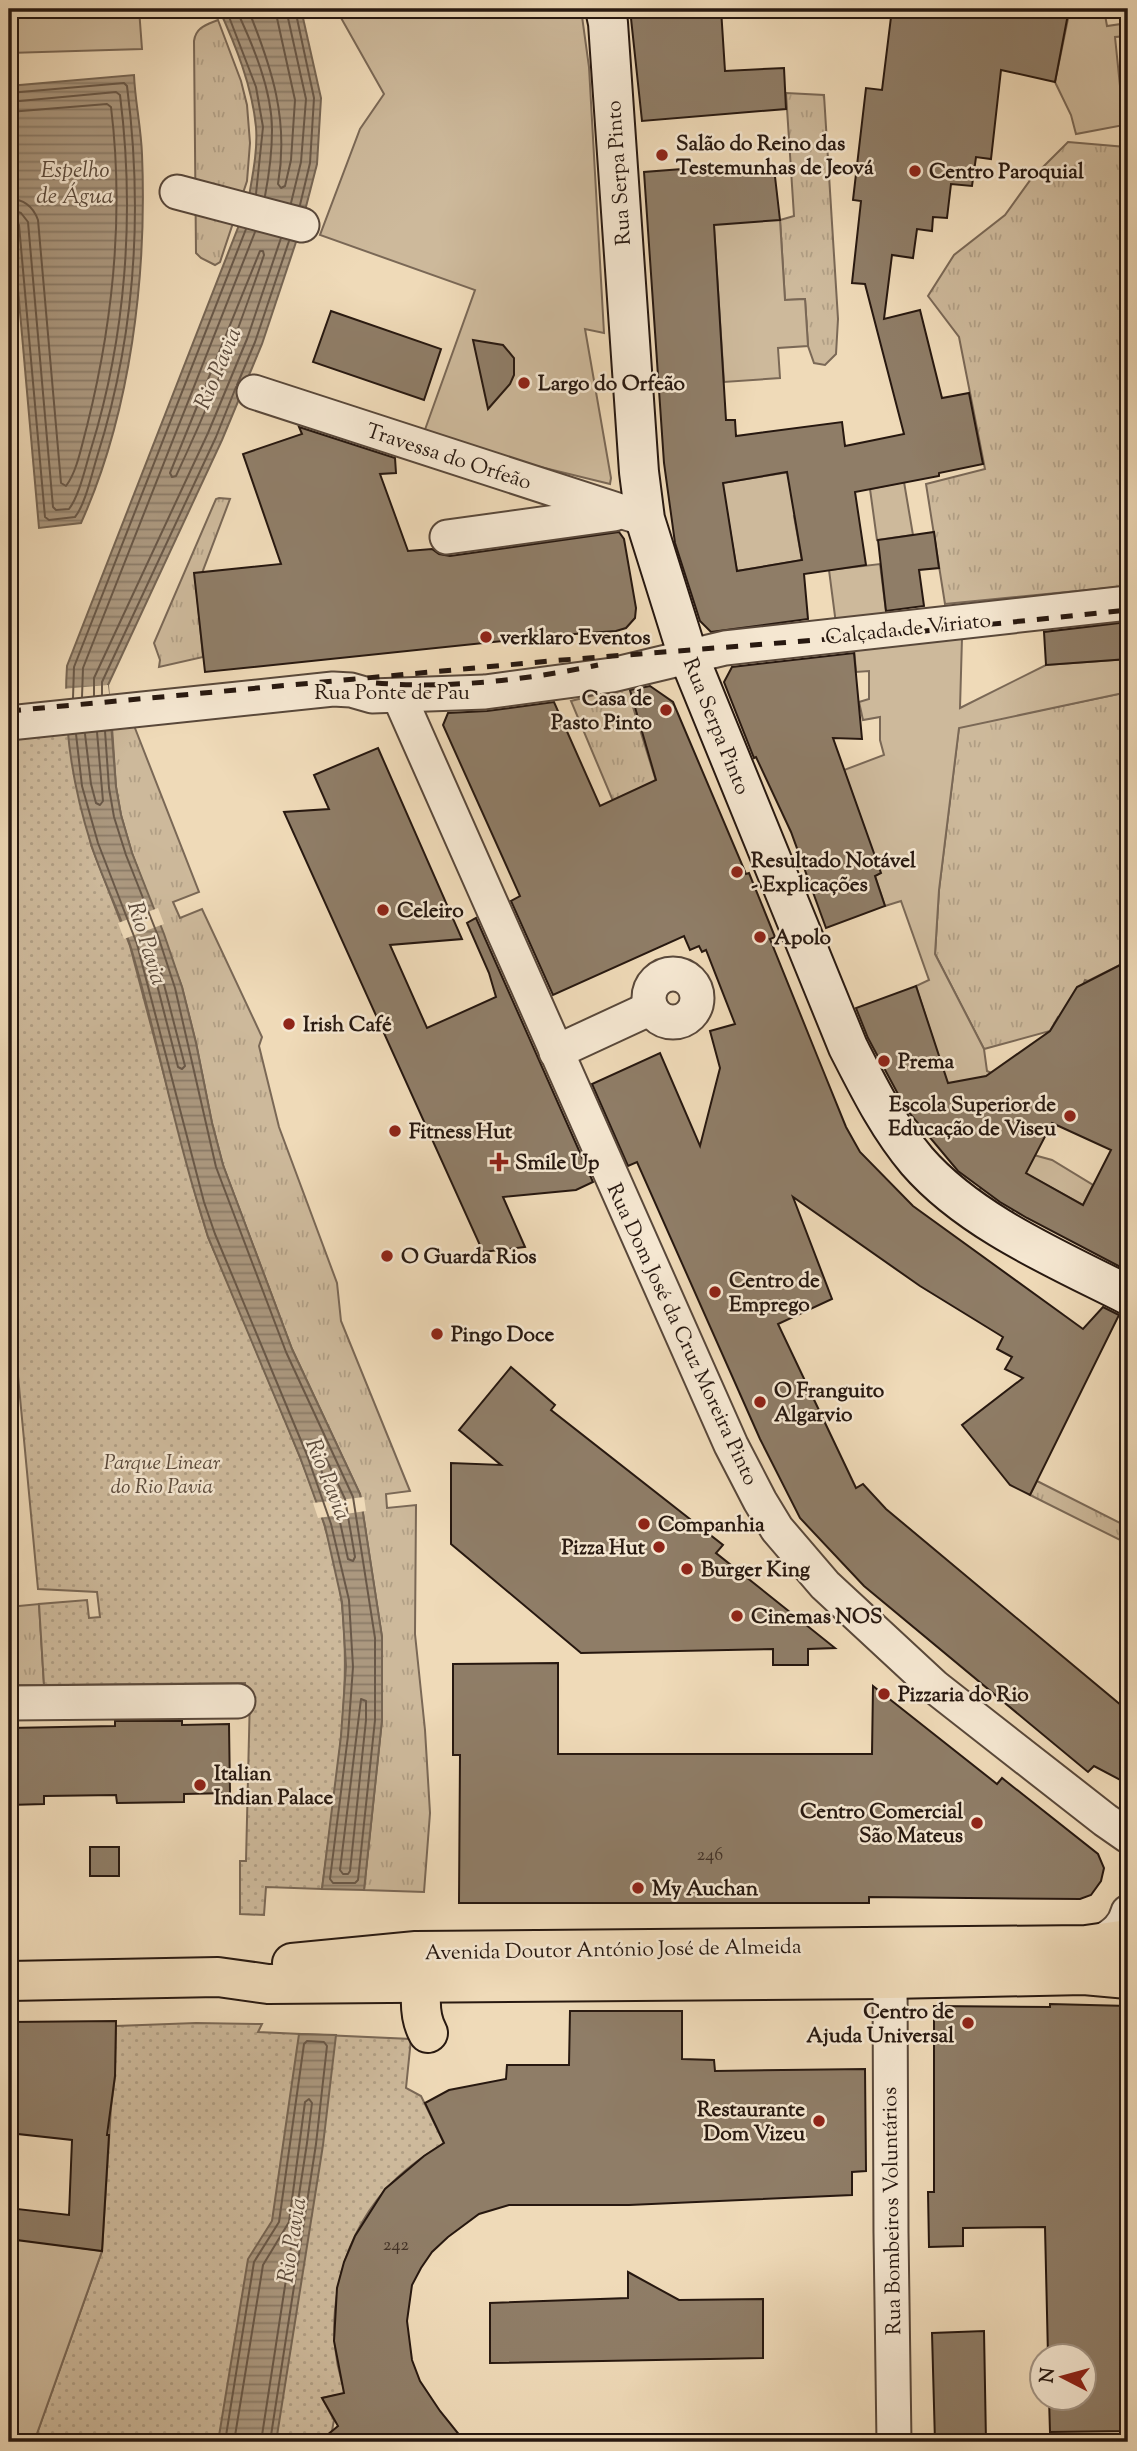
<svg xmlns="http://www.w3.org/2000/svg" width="1137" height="2451" font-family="'Sorts Mill Goudy',serif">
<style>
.grass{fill:url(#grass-tufts);stroke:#7a6856;stroke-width:2}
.park{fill:url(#park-dots);stroke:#7a6856;stroke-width:2}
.garden{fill:#cdb99b;stroke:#7a6856;stroke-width:2}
.water{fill:url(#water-rules);stroke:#766553;stroke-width:2}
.pier{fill:#efdab8}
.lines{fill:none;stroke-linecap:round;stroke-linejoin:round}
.shore{stroke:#695848;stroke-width:2}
.building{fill:#8f7d67;stroke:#271810;stroke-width:2;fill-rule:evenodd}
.street-casing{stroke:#59483a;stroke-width:37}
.secondary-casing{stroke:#271810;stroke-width:42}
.primary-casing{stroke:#271810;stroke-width:42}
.street{stroke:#f5e7d1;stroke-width:33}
.secondary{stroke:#f5e7d1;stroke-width:38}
.primary{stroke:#efdab8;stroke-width:38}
.rail{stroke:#271810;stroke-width:5;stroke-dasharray:12 12;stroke-linecap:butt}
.poi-dot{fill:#8f2418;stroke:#f5e7d1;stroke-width:2.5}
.labels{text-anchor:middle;stroke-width:5;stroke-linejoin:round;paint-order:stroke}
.number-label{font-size:18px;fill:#413126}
.poi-label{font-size:21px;font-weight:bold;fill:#271810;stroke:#f5e7d1;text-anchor:start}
.street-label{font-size:21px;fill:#271810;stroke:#f5e7d1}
.park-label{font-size:21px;font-style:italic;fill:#59483a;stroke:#f5e7d1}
.water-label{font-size:23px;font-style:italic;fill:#5c4b3c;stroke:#f5e7d1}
</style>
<defs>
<pattern id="grass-tufts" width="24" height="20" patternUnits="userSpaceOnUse" patternTransform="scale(1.75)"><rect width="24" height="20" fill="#cdb99b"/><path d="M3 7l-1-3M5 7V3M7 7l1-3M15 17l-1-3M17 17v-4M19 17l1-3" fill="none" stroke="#b09e84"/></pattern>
<pattern id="park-dots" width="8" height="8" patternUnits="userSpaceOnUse" patternTransform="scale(1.75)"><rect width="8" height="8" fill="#cdb99b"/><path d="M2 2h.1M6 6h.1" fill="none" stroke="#b09e84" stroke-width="1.8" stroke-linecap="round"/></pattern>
<pattern id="water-rules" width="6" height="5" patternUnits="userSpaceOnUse" patternTransform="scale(1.75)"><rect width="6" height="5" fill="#ab987f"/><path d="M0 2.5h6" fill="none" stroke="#8b7b67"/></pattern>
</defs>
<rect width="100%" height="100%" fill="#efdab8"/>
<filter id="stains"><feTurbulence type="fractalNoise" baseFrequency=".00286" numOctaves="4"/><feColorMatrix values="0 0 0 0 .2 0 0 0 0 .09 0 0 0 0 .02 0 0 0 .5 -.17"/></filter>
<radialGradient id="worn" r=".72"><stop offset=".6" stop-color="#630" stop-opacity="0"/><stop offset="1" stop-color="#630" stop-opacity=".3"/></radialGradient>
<g class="grass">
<path d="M 218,20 L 241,81 L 247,105 L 250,143 L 247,181 L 220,262 L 215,265 L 201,258 L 196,253 L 194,41 C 196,27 206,25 218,20 Z"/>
<path d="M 786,93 L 824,95 L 838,319 L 836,354 L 825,365 L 814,363 L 808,346 L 805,299 L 785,300 L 780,220 L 794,216 Z"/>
<path d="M 1068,142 L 1126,147 L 1128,151 L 1128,586 L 945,604 L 926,484 L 985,469 L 959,337 L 928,296 L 954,255 L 1005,215 L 1031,179 Z"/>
<path d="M 219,498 L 230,499 L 202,573 L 195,574 L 203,657 L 159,667 L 160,660 L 154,643 L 216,499 Z"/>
<path d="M 629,681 L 633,707 L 656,781 L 613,801 L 571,701 L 606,692 Z"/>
<path d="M 1128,692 L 1128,954 L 1123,957 L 1126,962 L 1088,981 L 1085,980 L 1067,1022 L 1058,1017 L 1050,1031 L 984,1049 L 935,954 L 939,890 L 959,727 Z"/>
<path d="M 133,723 L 199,892 L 173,902 L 180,918 L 202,909 L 262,1037 L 259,1046 L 279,1127 L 337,1283 L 341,1321 L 410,1491 L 386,1494 L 387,1508 L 416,1505 L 415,1634 L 425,1730 L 430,1813 L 424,1892 L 364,1890 L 382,1720 L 382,1637 L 360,1494 L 292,1349 L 223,1165 L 212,1123 L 196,1043 L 182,987 L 132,853 L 121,815 L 116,787 L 112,727 Z"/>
<path d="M 1037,1481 L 1128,1527 L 1128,1544 L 1030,1495 Z"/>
<path d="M 39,1604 L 44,1685 L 9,1685 L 9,1607 Z"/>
</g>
<g class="park">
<path d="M 69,731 L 91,845 L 130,946 L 198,1204 L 208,1237 C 233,1294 256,1351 280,1408 C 305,1468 335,1540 342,1605 C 352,1700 334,1795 322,1889 L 266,1887 L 264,1915 L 240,1914 L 240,1861 L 246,1861 L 250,1695 L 245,1694 L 245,1683 L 44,1685 L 39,1604 L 87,1600 L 89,1618 L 100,1617 L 97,1592 L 38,1589 L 9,1280 L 9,732 Z"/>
<path d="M 196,2023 L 262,2024 L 258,2032 L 411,2039 L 406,2088 L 421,2096 L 444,2143 C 423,2156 402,2171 386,2189 C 336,2246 320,2330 348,2400 L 336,2395 L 322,2398 L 334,2420 L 332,2431 L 319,2442 L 34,2442 L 102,2251 L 111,2108 L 115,2076 L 116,2026 Z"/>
</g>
<g class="garden">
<path d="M 9,9 L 139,9 L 142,49 L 9,53 Z"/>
<path d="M 336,9 L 581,9 L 589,67 L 604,333 L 585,329 L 611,478 L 610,484 L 422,438 L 475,290 L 320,235 L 360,129 L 384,94 Z"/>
<path d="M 1070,9 L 1104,9 L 1107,26 L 1128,23 L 1128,36 L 1115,37 L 1124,125 L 1076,134 L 1071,115 L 1055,82 Z"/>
<path d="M 713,212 L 780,220 L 785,300 L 805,299 L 808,346 L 778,348 L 780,378 L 724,382 Z"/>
<path d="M 826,466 L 833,509 L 794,516 L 802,560 L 737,571 L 722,483 Z"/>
<path d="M 904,482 L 913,535 L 877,540 L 870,489 Z"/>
<path d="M 880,564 L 887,619 L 836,624 L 829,570 Z"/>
<path d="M 962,638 L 960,708 L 1046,665 L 1128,659 L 1128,692 L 959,728 L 939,890 L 935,954 L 984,1049 L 987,1071 L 1011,1082 L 1012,1149 L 1052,1160 L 1093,1185 L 1083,1205 L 1032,1177 L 1010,1216 L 977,1193 L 1009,1153 L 941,1085 L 938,1055 L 916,986 L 929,980 L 901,901 L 885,906 L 875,876 L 880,873 L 844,770 L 884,755 L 880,740 L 880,717 L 863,720 L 859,702 L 869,699 L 869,671 L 856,672 L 854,647 Z"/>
<path d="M 9,2238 L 102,2251 L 34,2442 L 9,2442 Z"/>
</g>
<g class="water">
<path d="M 219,9 L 301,9 L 321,98 L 317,164 L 300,230 L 262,344 L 222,440 L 108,685 L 116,787 L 121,815 L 132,853 L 164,934 L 182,987 L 196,1043 L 212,1123 L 223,1165 L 292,1349 L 360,1494 L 382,1637 L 382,1720 L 364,1890 L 322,1889 L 341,1736 L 346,1666 L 342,1602 L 325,1526 L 300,1457 L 208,1237 L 198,1204 C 172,1120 156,1032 131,948 C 120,912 102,879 91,844 C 73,787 63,725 67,666 L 248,202 C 252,178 258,151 256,127 C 252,86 236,46 219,9 Z"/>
<path d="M 134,75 C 135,101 141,127 142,154 C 147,275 131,412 81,523 L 39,528 L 9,187 L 9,86 Z"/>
<path d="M 299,2034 L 336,2035 L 323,2145 L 276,2442 L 218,2442 L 248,2259 L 272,2221 Z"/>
</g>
<g class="pier">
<path d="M 108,685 L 110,701 L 65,731 L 62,689 Z"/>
<path d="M 158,908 L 164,924 L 124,939 L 118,923 Z"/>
<path d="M 364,1497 L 366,1511 L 318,1518 L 313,1503 Z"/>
</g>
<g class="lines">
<g class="shore">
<path d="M 226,9 L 256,87 L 263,127 L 256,194"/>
<path d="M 236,9 C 253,45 272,90 272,130 C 272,152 269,175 265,196"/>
<path d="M 248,9 C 272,68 289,120 278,184 L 281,188 L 285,186 L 291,160 L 295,100 L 275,9"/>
<path d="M 286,9 L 306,99 L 301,162 L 291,203"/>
<path d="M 295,9 L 314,98 L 310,163 L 300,205"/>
<path d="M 9,93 L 124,83 L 127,86 C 143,210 135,337 97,457 C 92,473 85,505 75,517 L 49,520 L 45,517 L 19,225 L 16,220 L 9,218"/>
<path d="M 9,102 L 116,92 L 120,95 C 135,213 126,336 91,449 C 85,468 80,494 69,509 L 56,510 L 53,507 L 28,222 L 21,213 L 9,209"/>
<path d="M 9,112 L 107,104 L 111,107 C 124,213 113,322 87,426 C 82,444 77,472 66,486 L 61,483 L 38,220 C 33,206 23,199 9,199"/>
<path d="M 260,251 L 263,251 L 264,255 C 239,330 210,404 176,476 L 172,477 L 170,473 Z"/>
<path d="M 237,385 L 255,342 L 289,241"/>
<path d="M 102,695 L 102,682 L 216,437 L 236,387"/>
<path d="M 94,696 L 94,678 L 208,433 L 247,339 L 281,238"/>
<path d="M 82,697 L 83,668 L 255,232"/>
<path d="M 73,698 L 74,667 L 246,229"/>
<path d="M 76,734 L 82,786 L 98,843 L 137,944 L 204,1202 L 215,1234 L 307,1455 L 331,1524 L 349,1600 L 353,1667 L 348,1736 L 330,1879 L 333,1883 L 355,1883 L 358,1880 L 375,1720 L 375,1638 L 353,1497 L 286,1352 L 216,1167 L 175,988 L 158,936 L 126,855 L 114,817 L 109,788 L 105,731"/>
<path d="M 85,734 L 91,784 L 96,803 L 100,805 L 103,801 L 97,732"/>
<path d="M 154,961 L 159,965 L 185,1066 L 182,1069 L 178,1067 L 152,965 Z"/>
<path d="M 318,1448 L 322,1450 L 345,1499 L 355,1557 L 353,1561 L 348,1559 L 340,1522 L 315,1453 Z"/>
<path d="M 361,1699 L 366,1701 L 366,1720 L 350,1871 L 348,1874 L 343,1874 L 340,1870 Z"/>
<path d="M 225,2442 L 254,2262 L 279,2222 L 304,2044 L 307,2041 L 324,2042 L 327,2046 L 316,2144 L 270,2442"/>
<path d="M 234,2442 L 263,2265 L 289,2222 L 305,2102 L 309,2099 L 312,2103 L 307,2143 L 261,2442"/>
</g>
</g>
<g class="building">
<path d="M 630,9 L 721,9 L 725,71 L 784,68 L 786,109 L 642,121 Z"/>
<path d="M 892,9 L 1069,9 L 1055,82 L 1001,70 L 991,159 L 976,157 L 972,186 L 951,184 L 947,218 L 933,217 L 932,231 L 917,229 L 913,258 L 892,255 L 884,319 L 920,310 L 942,398 L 969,393 L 983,464 L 939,473 L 939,476 L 855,492 L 866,565 L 804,574 L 808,619 L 711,632 L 700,621 L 675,543 L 664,463 L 644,172 L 721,166 L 722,172 L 774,168 L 780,220 L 714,225 L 726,420 L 735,420 L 736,436 L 842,422 L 845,446 L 904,434 L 865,284 L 852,283 L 861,201 L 853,200 L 866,88 L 882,90 ZM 787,472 L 802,560 L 737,571 L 723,483 Z"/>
<path d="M 331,311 L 441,349 L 424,400 L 313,362 Z"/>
<path d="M 473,340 L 503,345 L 514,358 L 514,375 L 510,384 L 488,409 Z"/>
<path d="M 299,427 L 395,458 L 396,473 L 380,474 L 408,551 L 432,549 L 439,554 L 450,556 L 619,532 L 624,539 L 636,608 L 635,618 L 626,628 L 616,631 L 561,635 L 205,672 L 194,573 L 281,564 L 243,454 L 302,434 Z"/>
<path d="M 934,532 L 939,568 L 919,570 L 924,606 L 886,611 L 878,540 Z"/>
<path d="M 1128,622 L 1128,659 L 1046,665 L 1044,632 Z"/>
<path d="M 854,653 L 862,739 L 833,738 L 881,873 L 875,876 L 885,906 L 826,928 L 791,832 L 756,757 L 754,758 L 724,682 L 732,667 Z"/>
<path d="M 650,686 L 673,702 L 746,874 L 749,873 L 775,937 L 770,939 L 818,1058 L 846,1127 L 860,1152 L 913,1206 L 1083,1329 L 1103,1307 L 1119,1315 L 1030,1495 L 1010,1485 L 962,1425 L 1023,1378 L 1005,1369 L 1012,1357 L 997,1349 L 1003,1337 L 920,1286 L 793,1197 L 832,1299 L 778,1324 L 856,1488 L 863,1484 L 886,1509 L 1128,1711 L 1128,1784 L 1094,1766 L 1088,1772 L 864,1586 L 800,1518 L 760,1439 L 637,1162 L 628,1166 L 592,1084 L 660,1053 L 700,1146 L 720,1068 L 710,1031 L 735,1024 L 706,950 L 702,952 L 699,946 L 690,950 L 684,936 L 553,995 L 511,901 L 520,896 L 443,725 L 448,713 L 487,711 L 554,702 L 600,806 L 656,780 L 630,690 Z"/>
<path d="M 378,748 L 462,939 L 390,945 L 427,1028 L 496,997 L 489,973 L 467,923 L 476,918 L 593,1182 L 576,1190 L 503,1197 L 525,1247 L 483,1252 L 284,812 L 329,809 L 314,775 Z"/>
<path d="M 1128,961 L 1128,1271 L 1027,1218 L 1000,1202 L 958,1171 L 906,1109 L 868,1038 L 856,1008 L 916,986 L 948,1083 L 986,1076 L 1050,1031 L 1077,987 ZM 1052,1123 L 1111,1150 L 1083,1205 L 1026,1173 Z"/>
<path d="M 511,1367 L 555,1405 L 551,1410 L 723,1545 L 716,1553 L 835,1648 L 808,1649 L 808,1665 L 773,1665 L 773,1649 L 581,1653 L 451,1544 L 451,1463 L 501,1465 L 459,1430 Z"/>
<path d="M 558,1663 L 558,1754 L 872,1754 L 873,1686 L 997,1784 L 1002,1778 L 1098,1854 L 1104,1868 L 1101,1881 L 1091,1895 L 1080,1899 L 869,1897 L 869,1903 L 459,1903 L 460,1755 L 453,1755 L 453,1664 Z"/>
<path d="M 115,1721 L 182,1721 L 182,1725 L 229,1724 L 230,1793 L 184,1794 L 184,1802 L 117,1803 L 116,1795 L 44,1796 L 44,1804 L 9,1805 L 9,1728 L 115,1726 Z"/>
<rect x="90" y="1847" width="29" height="29"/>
<path d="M 1050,2004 L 1128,2006 L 1128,2431 L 1050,2432 L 1049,2398 L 1084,2398 L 1084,2356 L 1048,2356 L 1045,2227 L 963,2228 L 963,2246 L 929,2247 L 928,2192 L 934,2192 L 934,2006 L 1050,2007 Z"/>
<path d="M 570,2011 L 682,2011 L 682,2059 L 714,2060 L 715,2071 L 865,2069 L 866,2171 L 852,2172 L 852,2195 L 629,2205 L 509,2205 L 479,2214 L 448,2237 L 432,2252 L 421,2268 L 412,2285 L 407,2321 L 412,2360 L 420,2381 L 440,2411 L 465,2442 L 319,2442 L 338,2426 L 322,2398 L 344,2393 L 334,2341 L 337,2288 L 344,2262 L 355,2236 L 385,2189 L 424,2156 L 444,2143 L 425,2103 L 449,2090 L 506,2079 L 507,2065 L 569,2065 Z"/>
<path d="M 116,2021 L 115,2076 L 107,2135 L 109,2135 L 102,2251 L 9,2239 L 9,2208 L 69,2215 L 72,2140 L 9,2133 L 9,2022 Z"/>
<path d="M 628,2272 L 679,2300 L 763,2299 L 763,2358 L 490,2363 L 490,2303 L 628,2298 Z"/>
<path d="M 984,2331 L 986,2442 L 935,2442 L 932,2333 Z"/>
</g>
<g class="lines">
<defs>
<g id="street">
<path d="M 177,192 L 302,225"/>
<path d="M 254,392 L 645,519"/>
<path d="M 447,537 L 614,514"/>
<path d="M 399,696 L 731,1445 L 760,1501 L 777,1529 L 825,1585 L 935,1687 L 1105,1820 L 1128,1836"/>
<path d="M 9,723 L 333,689 L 351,690 L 372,696 L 485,692 L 612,675 L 725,648 L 1128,603"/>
<circle cx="673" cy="998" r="24"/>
<path d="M 556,1052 L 651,1008"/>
<path d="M 9,1703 L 238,1701"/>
<path d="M 1101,1942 C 1115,1934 1124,1927 1128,1912"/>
<path d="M 890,1979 L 891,2233 L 894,2442"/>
</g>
<path id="secondary" d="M 605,9 L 608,23 L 639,472 L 645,519 L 686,650 L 848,1047 C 868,1086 888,1127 917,1161 C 970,1222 1057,1259 1128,1295"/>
<g id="primary">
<path d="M 292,1963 L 416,1951 L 1086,1945 L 1128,1939"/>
<path d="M 9,1981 L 218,1977 L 268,1984 L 890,1979 L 1084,1975 L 1128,1979"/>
<path d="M 428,2033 C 418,2015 417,1976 435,1964"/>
</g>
</defs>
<use href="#street" class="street-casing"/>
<use href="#secondary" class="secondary-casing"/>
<use href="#primary" class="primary-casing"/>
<use href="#street" class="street"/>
<use href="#secondary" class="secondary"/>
<use href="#primary" class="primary"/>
<g class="rail">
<path d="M 376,683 C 449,689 526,680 598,665"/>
<path d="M 9,711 L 550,661 L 906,633 L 1128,610"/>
</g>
</g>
<g class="poi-dot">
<circle cx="662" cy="155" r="7"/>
<circle cx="915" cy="171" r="7"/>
<circle cx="524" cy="383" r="7"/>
<circle cx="486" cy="637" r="7"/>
<circle cx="666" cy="710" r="7"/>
<circle cx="737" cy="872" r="7"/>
<circle cx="383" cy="910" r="7"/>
<circle cx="760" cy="937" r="7"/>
<circle cx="289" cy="1024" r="7"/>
<circle cx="884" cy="1061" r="7"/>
<circle cx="1070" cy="1116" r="7"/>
<circle cx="395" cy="1131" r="7"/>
<path d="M495.5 1151.5h7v7h7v7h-7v7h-7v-7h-7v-7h7z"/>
<circle cx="387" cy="1256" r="7"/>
<circle cx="715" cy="1292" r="7"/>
<circle cx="437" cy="1334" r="7"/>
<circle cx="760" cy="1402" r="7"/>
<circle cx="644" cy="1524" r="7"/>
<circle cx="659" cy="1547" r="7"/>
<circle cx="687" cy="1569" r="7"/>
<circle cx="737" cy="1616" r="7"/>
<circle cx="884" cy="1694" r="7"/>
<circle cx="200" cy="1785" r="7"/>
<circle cx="977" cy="1823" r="7"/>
<circle cx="638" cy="1888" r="7"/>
<circle cx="968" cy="2023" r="7"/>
<circle cx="819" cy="2121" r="7"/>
</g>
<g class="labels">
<g class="number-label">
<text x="710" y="1860">246</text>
<text x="396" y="2250">242</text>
</g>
<g class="poi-label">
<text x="676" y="150">Salão do Reino das<tspan x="676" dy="24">Testemunhas de Jeová</tspan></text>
<text x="929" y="178">Centro Paroquial</text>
<text x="538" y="390">Largo do Orfeão</text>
<text x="500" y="644">verklaro Eventos</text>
<text x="652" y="705" text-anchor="end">Casa de<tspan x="652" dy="24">Pasto Pinto</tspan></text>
<text x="751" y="867">Resultado Notável<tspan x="751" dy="24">- Explicações</tspan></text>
<text x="397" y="917">Celeiro</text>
<text x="774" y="944">Apolo</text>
<text x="303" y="1031">Irish Café</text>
<text x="898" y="1068">Prema</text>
<text x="1056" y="1111" text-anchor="end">Escola Superior de<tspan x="1056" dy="24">Educação de Viseu</tspan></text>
<text x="409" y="1138">Fitness Hut</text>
<text x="515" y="1169">Smile Up</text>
<text x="401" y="1263">O Guarda Rios</text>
<text x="729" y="1287">Centro de<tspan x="729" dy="24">Emprego</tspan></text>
<text x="451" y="1341">Pingo Doce</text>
<text x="774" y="1397">O Franguito<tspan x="774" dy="24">Algarvio</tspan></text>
<text x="658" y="1531">Companhia</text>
<text x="645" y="1554" text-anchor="end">Pizza Hut</text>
<text x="701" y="1576">Burger King</text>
<text x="751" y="1623">Cinemas NOS</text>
<text x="898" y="1701">Pizzaria do Rio</text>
<text x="214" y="1780">Italian<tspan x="214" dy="24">Indian Palace</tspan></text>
<text x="963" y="1818" text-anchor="end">Centro Comercial<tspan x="963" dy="24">São Mateus</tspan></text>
<text x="652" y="1895">My Auchan</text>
<text x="954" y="2018" text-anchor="end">Centro de<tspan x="954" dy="24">Ajuda Universal</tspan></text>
<text x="805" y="2116" text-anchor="end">Restaurante<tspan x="805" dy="24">Dom Vizeu</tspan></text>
</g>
<g class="street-label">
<text transform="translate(618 173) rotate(-94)" y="7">Rua Serpa Pinto</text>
<text transform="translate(449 456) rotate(18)" y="7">Travessa do Orfeão</text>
<text transform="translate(908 628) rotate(-6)" y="7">Calçada de Viriato</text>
<text x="392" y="699">Rua Ponte de Pau</text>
<text transform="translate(717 726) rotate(68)" y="7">Rua Serpa Pinto</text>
<text transform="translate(683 1334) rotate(65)" y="7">Rua Dom José da Cruz Moreira Pinto</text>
<text transform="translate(613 1949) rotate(-1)" y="7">Avenida Doutor António José de Almeida</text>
<text transform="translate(891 2211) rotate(-91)" y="7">Rua Bombeiros Voluntários</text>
</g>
<g class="park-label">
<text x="162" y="1469">Parque Linear<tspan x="162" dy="24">do Rio Pavia</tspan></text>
</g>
<g class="water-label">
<text x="75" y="177">Espelho<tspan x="75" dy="26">de Água</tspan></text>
<text transform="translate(217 368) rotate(-67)" y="8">Rio Pavia</text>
<text transform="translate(148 943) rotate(73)" y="8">Rio Pavia</text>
<text transform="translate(329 1479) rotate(68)" y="8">Rio Pavia</text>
<text transform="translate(291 2240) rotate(-81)" y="8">Rio Pavia</text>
</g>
</g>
<rect width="1137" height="2451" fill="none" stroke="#efdab8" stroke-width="35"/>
<rect x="10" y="10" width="1116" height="2430" fill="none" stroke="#271810" stroke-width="3.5"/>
<rect x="18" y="18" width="1102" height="2416" fill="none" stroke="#271810" stroke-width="2"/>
<g transform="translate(1063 2377) rotate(276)"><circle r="33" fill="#f5e7d1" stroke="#a39484" stroke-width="2"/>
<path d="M0-5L12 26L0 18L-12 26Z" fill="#8f2418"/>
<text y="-10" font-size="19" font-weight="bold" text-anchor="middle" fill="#271810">N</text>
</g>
<rect width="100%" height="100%" filter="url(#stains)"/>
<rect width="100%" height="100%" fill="url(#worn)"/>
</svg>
